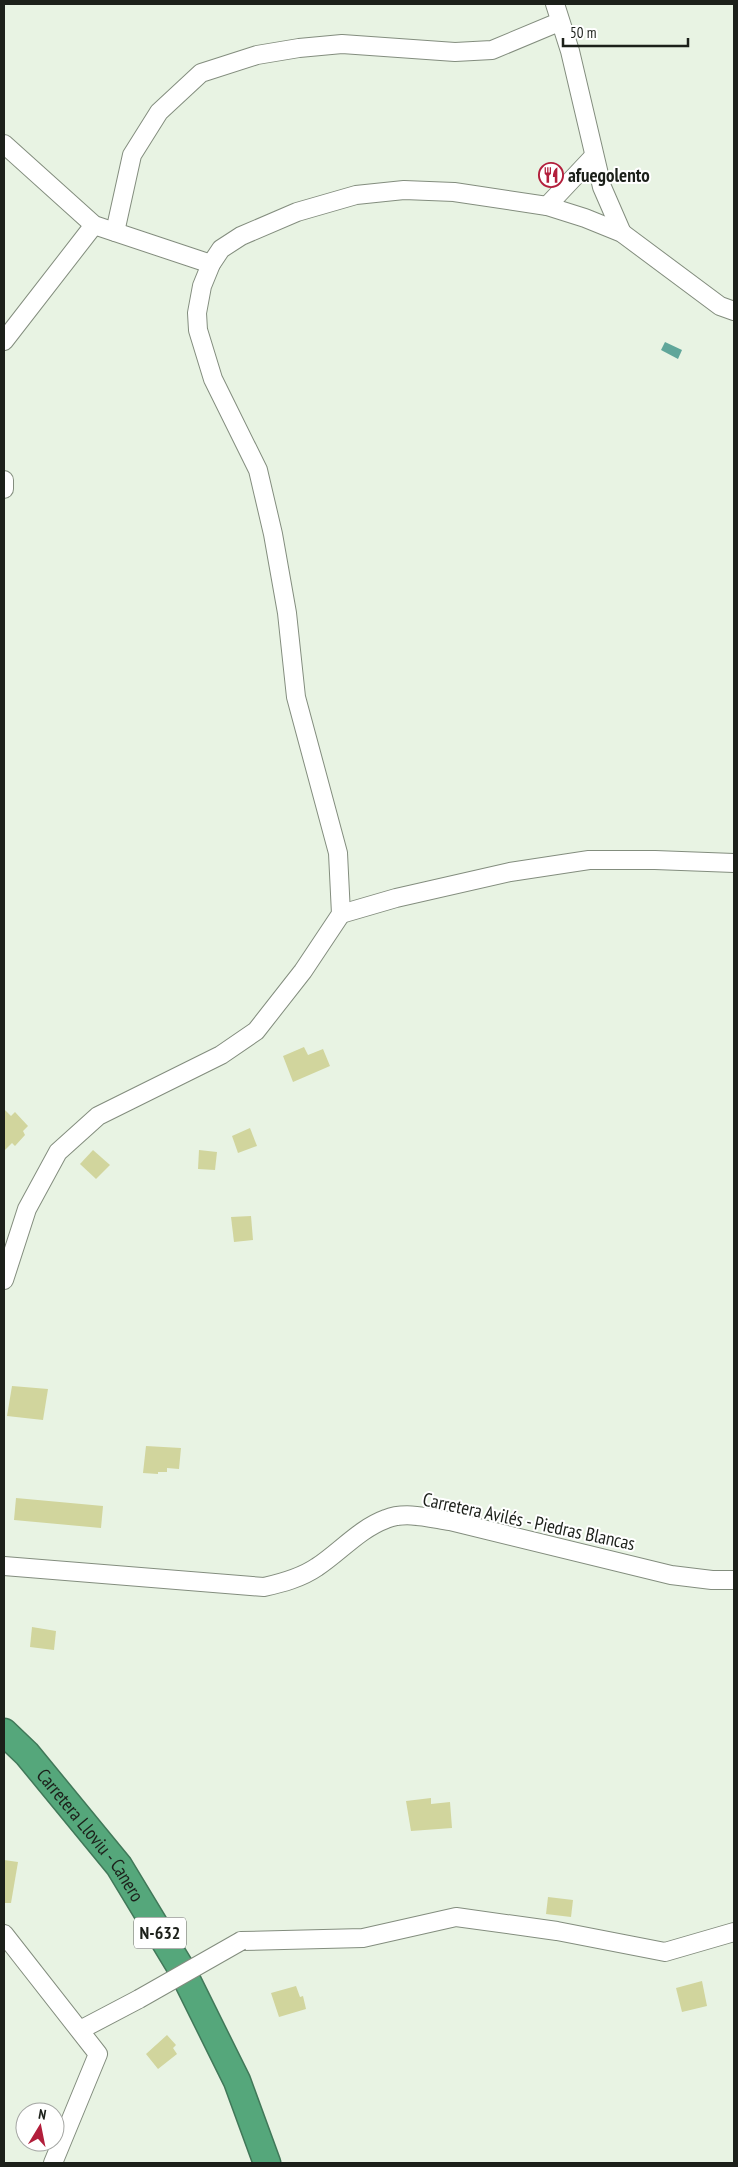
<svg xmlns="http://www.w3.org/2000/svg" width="738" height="2167" font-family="'PT Sans Narrow',sans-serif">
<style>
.water{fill:#60a69a}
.building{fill:#d1d59d}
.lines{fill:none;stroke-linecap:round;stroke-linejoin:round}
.minor-casing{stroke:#838d7e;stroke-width:20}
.highway-casing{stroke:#417859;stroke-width:29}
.minor{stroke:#fff;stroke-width:18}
.highway{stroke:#55a77b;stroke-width:26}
.minor-bridge-casing{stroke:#838d7e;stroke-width:20;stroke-linecap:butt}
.minor-bridge{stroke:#fff;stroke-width:18}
.labels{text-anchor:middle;stroke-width:4;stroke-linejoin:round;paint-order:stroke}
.shield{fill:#fff;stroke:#60635f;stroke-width:1}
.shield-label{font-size:18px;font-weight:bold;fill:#1c201a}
.poi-label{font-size:19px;font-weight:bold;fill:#1c201a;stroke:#fff;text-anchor:start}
.street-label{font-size:19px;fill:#1c201a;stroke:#fff}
</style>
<rect width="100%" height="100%" fill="#e8f3e3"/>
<path class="water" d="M 665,342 L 682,350 L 678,359 L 661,350 Z"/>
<g class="building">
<path d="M 304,1047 L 308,1055 L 323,1049 L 330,1066 L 293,1082 L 283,1056 Z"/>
<path d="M 4,1109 L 11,1116 L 15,1112 L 28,1126 L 23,1131 L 25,1135 L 15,1146 L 12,1143 L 4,1151 Z"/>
<path d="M 250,1128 L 257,1146 L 238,1153 L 232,1136 Z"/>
<path d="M 93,1150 L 110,1165 L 96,1179 L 80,1164 Z"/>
<path d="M 199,1150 L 217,1152 L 215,1170 L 198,1169 Z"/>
<path d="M 251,1216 L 253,1240 L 234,1242 L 231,1217 Z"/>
<path d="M 12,1386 L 48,1389 L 43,1420 L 7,1416 Z"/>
<path d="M 146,1446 L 181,1448 L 179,1469 L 167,1468 L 167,1472 L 158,1472 L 158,1474 L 143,1473 Z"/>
<path d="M 16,1498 L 103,1506 L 101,1528 L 14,1520 Z"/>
<path d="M 32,1627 L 56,1631 L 54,1650 L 30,1647 Z"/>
<path d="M 431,1798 L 431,1804 L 450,1802 L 452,1828 L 411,1831 L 406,1801 Z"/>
<path d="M 4,1860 L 18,1862 L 11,1903 L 4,1903 Z"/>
<path d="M 548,1897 L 573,1900 L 571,1917 L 546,1914 Z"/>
<path d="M 702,1981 L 707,2006 L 682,2012 L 676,1988 Z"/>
<path d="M 296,1986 L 300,1997 L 303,1996 L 306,2009 L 279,2017 L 271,1993 Z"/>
<path d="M 167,2035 L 176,2045 L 173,2048 L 177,2054 L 158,2069 L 146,2054 Z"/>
</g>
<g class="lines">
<defs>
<g id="minor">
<path d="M 555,4 L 570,51 L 602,187 L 622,233"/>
<path d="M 4,144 L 94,225 L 211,264"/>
<path d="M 547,206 L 594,156"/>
<path d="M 115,232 L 132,155 L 159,112 L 201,73 L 257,55 L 299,48 L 342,44 L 455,52 L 492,50 L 559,22"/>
<path d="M 4,341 L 94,225"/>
<path d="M 4,480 L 4,489"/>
<path d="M 341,914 L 396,898 L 510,872 L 589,860 L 655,860 L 734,863"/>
<path d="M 4,1280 L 27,1209 L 58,1152 L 98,1116 L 221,1055 L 256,1031 L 303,971 L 341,914 L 338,853 L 296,697 L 287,613 L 273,534 L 258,470 L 213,379 L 198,330 L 197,313 L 202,286 L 211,264 L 221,249 L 241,236 L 297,212 L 356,195 L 404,190 L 454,192 L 547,206 L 585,218 L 622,233 L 720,306 L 734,311"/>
<path d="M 4,1566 L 264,1587 C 282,1583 301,1578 317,1567 C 340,1552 359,1529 386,1519 C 405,1511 430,1518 450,1521 L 671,1575 L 712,1580 L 734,1580"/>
<path d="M 4,1934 L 98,2054 L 53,2163"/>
<path d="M 241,1941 L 363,1938 L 456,1917 L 557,1931 L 665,1952 L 734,1932"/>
<path d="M 80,2030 L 139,1999"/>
</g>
<g id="highway">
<path id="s1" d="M 4,1732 L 27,1754 L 119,1866 L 182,1970 L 237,2081 L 267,2163"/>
</g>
</defs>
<use href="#minor" class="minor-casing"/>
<use href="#highway" class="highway-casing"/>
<use href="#minor" class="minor"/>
<use href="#highway" class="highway"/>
<defs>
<path id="minor-bridge" d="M 139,1999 L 241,1941"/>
</defs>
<use href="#minor-bridge" class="minor-bridge-casing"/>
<use href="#minor-bridge" class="minor-bridge"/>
</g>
<defs>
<symbol id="restaurant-ring" viewBox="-11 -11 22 22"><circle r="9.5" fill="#fff" stroke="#b21e3b" stroke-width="1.5"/><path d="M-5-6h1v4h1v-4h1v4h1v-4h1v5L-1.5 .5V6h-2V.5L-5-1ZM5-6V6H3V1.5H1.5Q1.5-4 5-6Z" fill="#b21e3b"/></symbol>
</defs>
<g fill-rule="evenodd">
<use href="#restaurant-ring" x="537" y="161" width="28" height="28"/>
</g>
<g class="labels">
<rect class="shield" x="134" y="1917.5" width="52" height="31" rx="4"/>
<g class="shield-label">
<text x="160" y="1939">N-632</text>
</g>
<g class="poi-label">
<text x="568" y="182">afuegolento</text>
</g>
<g class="street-label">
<text transform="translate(529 1521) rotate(12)" y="7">Carretera Avilés - Piedras Blancas</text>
<text dy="7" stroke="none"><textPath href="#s1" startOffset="135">Carretera Lloviu - Canero</textPath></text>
</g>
</g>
<rect width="738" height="2167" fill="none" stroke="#1c201a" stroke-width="10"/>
<g transform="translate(40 2127) rotate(10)"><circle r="24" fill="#ffffff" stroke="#a4a6a3"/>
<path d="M0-4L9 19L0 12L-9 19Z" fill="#b21e3b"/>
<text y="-8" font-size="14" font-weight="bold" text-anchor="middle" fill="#1c201a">N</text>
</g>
<path d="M563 38v8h125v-8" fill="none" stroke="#1c201a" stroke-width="2.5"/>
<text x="570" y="38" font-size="15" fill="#1c201a" stroke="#ffffff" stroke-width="4" paint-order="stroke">50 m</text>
</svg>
